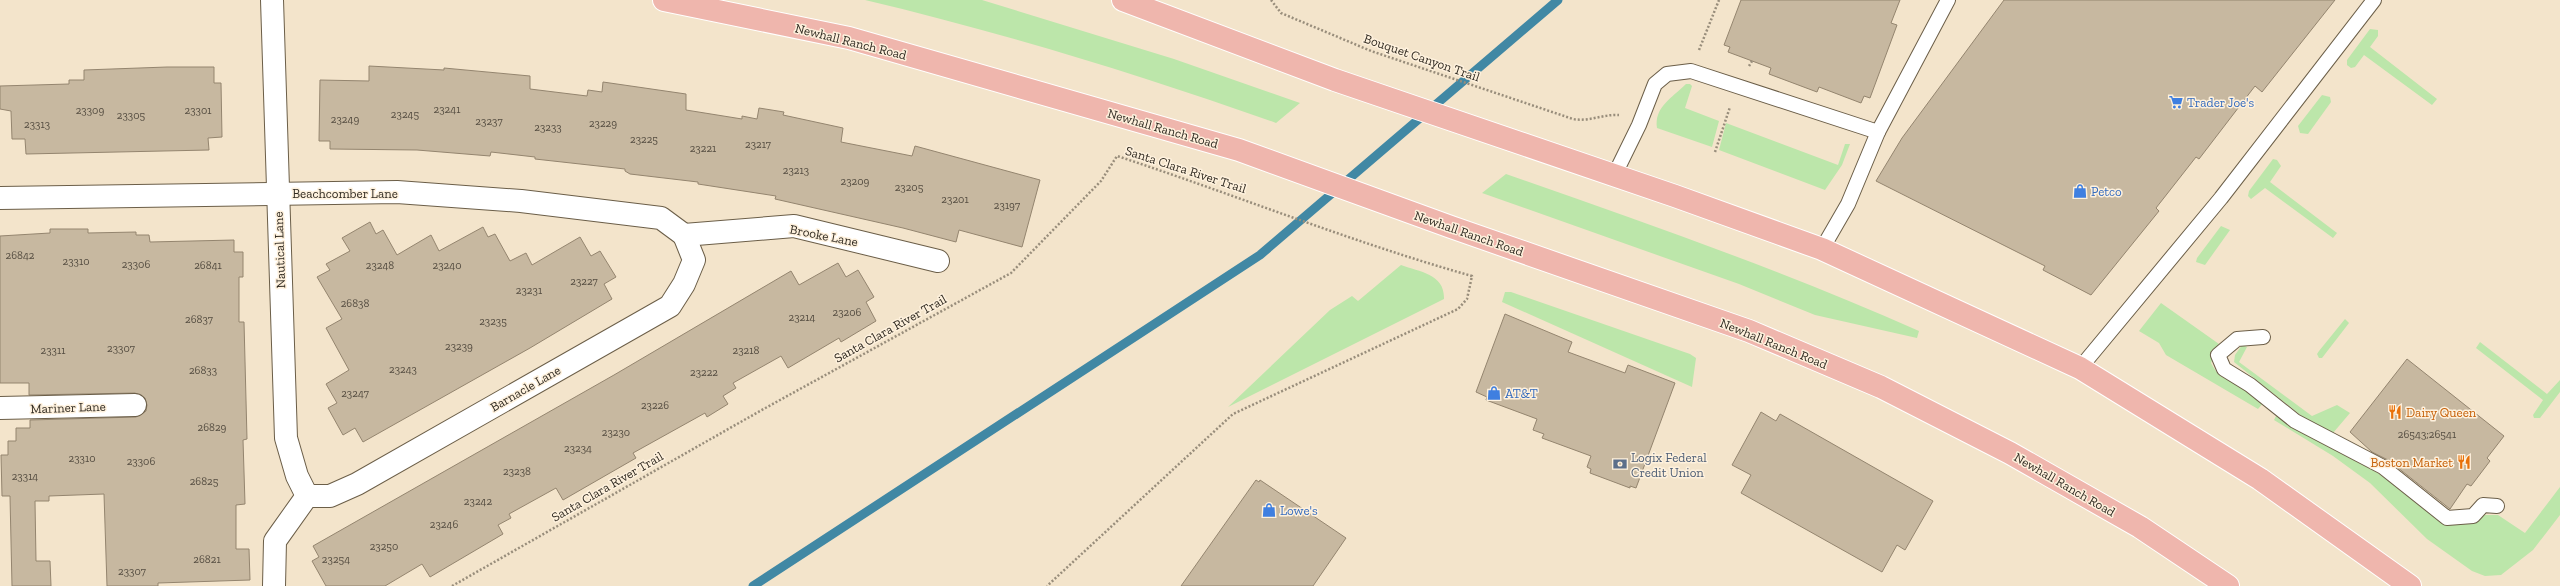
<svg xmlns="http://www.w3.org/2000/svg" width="2560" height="586" font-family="'Zilla Slab',serif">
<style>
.green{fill:#bce6aa}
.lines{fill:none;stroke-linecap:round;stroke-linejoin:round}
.stream{stroke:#4188a4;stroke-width:9}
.building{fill:#c7b8a0;stroke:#94856f}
.service-casing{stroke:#6b5e48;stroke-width:16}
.minor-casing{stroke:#6b5e48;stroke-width:24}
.primary-casing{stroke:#fff;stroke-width:24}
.path{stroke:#988d7b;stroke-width:2.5;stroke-dasharray:2 2;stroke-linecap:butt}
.service{stroke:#fff;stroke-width:14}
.minor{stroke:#fff;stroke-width:22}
.primary{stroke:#efb6ad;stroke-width:22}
.labels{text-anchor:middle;stroke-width:3;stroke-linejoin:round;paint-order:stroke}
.number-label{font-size:11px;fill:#564e42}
.street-label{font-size:13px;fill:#312b22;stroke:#fef1dd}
.shop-label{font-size:13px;fill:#366cbe;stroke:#fef1dd;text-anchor:start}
.food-label{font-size:13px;fill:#c56008;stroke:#fef1dd;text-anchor:start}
.service-label{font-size:13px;fill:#4e5e75;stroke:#fef1dd;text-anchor:start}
</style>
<rect width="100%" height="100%" fill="#f3e4cb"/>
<g class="green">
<path d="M 865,0 L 982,0 L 1174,59 L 1300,103 L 1276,123 C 1141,75 1004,33 865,0 Z"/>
<path d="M 2370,29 L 2378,30 L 2378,36 L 2370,47 L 2437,99 L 2432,105 L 2364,55 L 2355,67 L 2351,68 L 2347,65 L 2347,60 Z"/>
<path d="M 1686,84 L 1690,84 L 1692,86 L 1685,108 L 1719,121 L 1712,147 L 1657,128 C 1654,107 1672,98 1686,84 Z"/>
<path d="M 2322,95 L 2330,97 L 2331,102 L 2308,134 L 2300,133 L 2298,126 Z"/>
<path d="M 1726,123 L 1838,165 L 1845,144 L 1850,144 L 1842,165 L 1825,190 L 1719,150 Z"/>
<path d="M 2273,159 L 2277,160 L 2281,166 L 2270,182 L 2337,233 L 2333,238 L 2265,188 L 2251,199 L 2248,196 L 2249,191 Z"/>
<path d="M 1506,174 C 1645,223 1785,271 1919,331 L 1917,338 L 1815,315 L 1739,284 L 1482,193 Z"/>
<path d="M 2221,226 L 2230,230 L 2205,265 L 2196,262 L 2197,258 Z"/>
<path d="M 1401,265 C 1420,272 1445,274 1444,299 L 1228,407 L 1330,310 L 1352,296 L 1358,301 Z"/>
<path d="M 1505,292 L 1511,292 L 1690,354 L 1696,358 L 1692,387 L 1502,302 Z"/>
<path d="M 2161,303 L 2219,344 L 2211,363 C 2222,383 2224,375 2240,386 C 2247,391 2255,397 2263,403 L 2258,409 L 2166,355 L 2159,343 L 2139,331 Z"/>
<path d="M 2345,319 L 2349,323 L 2322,358 L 2319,358 L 2317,354 L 2319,351 Z"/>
<path d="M 2480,342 L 2547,394 L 2560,380 L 2560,392 L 2540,418 L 2534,418 L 2533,415 L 2543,400 L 2476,348 Z"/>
<path d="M 2242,345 L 2247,347 L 2239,362 L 2312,416 L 2337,405 L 2350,413 L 2333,433 L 2309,422 L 2234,362 L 2235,355 Z"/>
<path d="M 2277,414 L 2312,438 L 2378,473 L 2444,522 L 2481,515 L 2498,515 L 2525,533 L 2560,487 L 2560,515 L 2533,550 L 2501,575 L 2485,576 L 2472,571 L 2427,539 L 2370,483 L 2333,456 L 2274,420 Z"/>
</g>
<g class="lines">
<path class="stream" d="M 753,586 L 1260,255 L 1558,0"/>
</g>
<g class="building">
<path d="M 1741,0 L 1900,0 L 1891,23 L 1897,25 L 1870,98 L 1864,96 L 1861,103 L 1819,87 L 1817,92 L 1769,74 L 1771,68 L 1728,52 L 1730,47 L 1724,45 Z"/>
<path d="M 2004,0 L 2335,0 L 2262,92 L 2255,86 L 2199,159 L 2196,157 L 2156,208 L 2159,211 L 2091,295 L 2043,270 L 2045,266 L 1876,181 L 1902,138 Z"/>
<path d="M 369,66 L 444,70 L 444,68 L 530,76 L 530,89 L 587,96 L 588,90 L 602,92 L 603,82 L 686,94 L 686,110 L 742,119 L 742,116 L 757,119 L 759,108 L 784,112 L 783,115 L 843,128 L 841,142 L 912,156 L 915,146 L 1040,180 L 1022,247 L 959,230 L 956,242 L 903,228 L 775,199 L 776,196 L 698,184 L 698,182 L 630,174 L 625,171 L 625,169 L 535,159 L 535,157 L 491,152 L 490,156 L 417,150 L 330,149 L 330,141 L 319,141 L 320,80 L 369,81 Z"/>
<path d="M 167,67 L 214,67 L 214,83 L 221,83 L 222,137 L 208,138 L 209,150 L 26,154 L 25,139 L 12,139 L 11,111 L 0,109 L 0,86 L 69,84 L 69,80 L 84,80 L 84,70 Z"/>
<path d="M 370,222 L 376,234 L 383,230 L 397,255 L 431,235 L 439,251 L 483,227 L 488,237 L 495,234 L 510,261 L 526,253 L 532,265 L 580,237 L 591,256 L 600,251 L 616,277 L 604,284 L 612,299 L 530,348 L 363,442 L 355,428 L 343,435 L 328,408 L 337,403 L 326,384 L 349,370 L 326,328 L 342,319 L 317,277 L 330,270 L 326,264 L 350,251 L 342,238 Z"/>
<path d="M 50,229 L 88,229 L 88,233 L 136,232 L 136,235 L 149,235 L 150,242 L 234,240 L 234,252 L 243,252 L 243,277 L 239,277 L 239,322 L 244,322 L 247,439 L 243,440 L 245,504 L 236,505 L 236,549 L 249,549 L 250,580 L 158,583 L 158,586 L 107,586 L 104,494 L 49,496 L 49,501 L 35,501 L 36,561 L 50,561 L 51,586 L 12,586 L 10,496 L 2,496 L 1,455 L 8,455 L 8,441 L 16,441 L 16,428 L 30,428 L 30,420 L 136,417 L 146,411 L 147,405 L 145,398 L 135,393 L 29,395 L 29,383 L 0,383 L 0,236 L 50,233 Z"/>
<path d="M 838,263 L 846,277 L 858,270 L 874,297 L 866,302 L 876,321 L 841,342 L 839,338 L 788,368 L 781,356 L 733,383 L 736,388 L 723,396 L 728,404 L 707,417 L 705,413 L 633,453 L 636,458 L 563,500 L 556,488 L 509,514 L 511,518 L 498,525 L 503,534 L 430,577 L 422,564 L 385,586 L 326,586 L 312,561 L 319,557 L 313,546 L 614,375 L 791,271 L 799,285 Z"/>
<path d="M 1505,314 L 1572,342 L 1568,352 L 1625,373 L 1628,365 L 1675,383 L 1636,488 L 1630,486 L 1630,488 L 1590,473 L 1591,469 L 1587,467 L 1591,456 L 1542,438 L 1544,434 L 1533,430 L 1537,419 L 1486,400 L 1487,397 L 1476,392 Z"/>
<path d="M 2407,359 L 2504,436 L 2487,458 L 2490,461 L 2471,486 L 2467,484 L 2450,509 L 2388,460 L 2372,452 L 2350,432 Z"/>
<path d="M 1761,412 L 1776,421 L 1780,414 L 1933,501 L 1905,550 L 1897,545 L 1882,572 L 1741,493 L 1751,475 L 1732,465 Z"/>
<path d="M 1256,480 L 1259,482 L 1260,480 L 1346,538 L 1313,586 L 1181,586 Z"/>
</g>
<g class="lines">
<defs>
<g id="service">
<path d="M 1878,132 L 1948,0"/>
<path d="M 1614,176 L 1639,125 L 1655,84 L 1667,74 L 1691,71 L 1878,132 L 1848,204 L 1822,249"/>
<path d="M 2263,337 L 2237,339 L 2218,355 L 2224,369 L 2250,385 L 2295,421 L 2383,467 L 2447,518 L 2473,516 L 2483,505 L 2497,506"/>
<path d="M 2080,368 L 2221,198 L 2374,0"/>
</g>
<g id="minor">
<path d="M 272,0 L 286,438 L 297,476 L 307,496"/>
<path d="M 0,198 L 397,192 L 521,201 L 661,218 L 684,235"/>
<path d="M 684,235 L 794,226 L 938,261"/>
<path d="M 0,408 L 135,405"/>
<path d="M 307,496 L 330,496 L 357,484 L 670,306 L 684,284 L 694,260 L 684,235"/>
<path d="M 274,586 L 275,541 L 307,496"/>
</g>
<g id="primary">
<path d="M 664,0 L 849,38 L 1239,150 L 1451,227 L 1749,331 L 1881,387 L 2010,453 L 2140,527 L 2228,586"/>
<path d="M 1123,0 L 1335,80 L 1675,196 L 1822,249 L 2080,368 L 2260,479 L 2410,586"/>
</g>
</defs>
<use href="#service" class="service-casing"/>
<use href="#minor" class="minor-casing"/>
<use href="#primary" class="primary-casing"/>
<g class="path">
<path d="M 1271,0 L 1281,13 L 1371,51 L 1573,119 C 1589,122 1603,114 1619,115"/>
<path d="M 1699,50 L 1719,0"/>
<path d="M 1749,66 L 1752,61"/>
<path d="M 1715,152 L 1730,107"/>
<path d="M 452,586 L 760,411 L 1011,273 L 1101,181 L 1117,156 C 1236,195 1351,242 1472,276 L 1467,299 L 1458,309 L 1233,414 L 1047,586"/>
</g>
<use href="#service" class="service"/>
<use href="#minor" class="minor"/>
<use href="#primary" class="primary"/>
</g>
<defs>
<symbol id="supermarket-bare" viewBox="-9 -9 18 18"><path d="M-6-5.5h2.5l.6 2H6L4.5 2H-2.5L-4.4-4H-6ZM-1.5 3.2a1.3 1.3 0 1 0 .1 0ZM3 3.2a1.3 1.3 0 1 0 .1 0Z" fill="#3f7fe0" stroke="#fef1dd" stroke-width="2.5" paint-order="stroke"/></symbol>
<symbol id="shop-bare" viewBox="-9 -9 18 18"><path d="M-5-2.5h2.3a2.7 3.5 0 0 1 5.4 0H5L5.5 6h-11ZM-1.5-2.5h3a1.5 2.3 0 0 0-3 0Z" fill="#3f7fe0" stroke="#fef1dd" stroke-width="2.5" paint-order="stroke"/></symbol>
<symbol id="restaurant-bare" viewBox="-9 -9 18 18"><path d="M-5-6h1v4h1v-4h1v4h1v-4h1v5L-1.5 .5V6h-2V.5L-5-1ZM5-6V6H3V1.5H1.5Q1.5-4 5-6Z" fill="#e8710a" stroke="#fef1dd" stroke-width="2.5" paint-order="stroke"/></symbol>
<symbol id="bank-bare" viewBox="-9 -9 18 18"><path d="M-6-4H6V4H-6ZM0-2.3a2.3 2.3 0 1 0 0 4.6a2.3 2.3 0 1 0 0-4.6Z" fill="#5c6f8a" stroke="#fef1dd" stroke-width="2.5" paint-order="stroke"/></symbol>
</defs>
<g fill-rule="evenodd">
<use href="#supermarket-bare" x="2166" y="92" width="20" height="20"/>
<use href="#shop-bare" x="2070" y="181" width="20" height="20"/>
<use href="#shop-bare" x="1484" y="383" width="20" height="20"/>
<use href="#restaurant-bare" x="2385" y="402" width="20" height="20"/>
<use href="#restaurant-bare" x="2454" y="452" width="20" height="20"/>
<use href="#bank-bare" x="1610" y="454" width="20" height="20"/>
<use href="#shop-bare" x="1259" y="500" width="20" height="20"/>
</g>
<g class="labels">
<g class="number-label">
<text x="447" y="113">23241</text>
<text x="90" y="114">23309</text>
<text x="198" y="114">23301</text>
<text x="405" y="118">23245</text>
<text x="131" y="119">23305</text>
<text x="345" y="123">23249</text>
<text x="489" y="125">23237</text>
<text x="603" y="127">23229</text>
<text x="37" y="128">23313</text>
<text x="548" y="131">23233</text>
<text x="644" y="143">23225</text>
<text x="758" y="148">23217</text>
<text x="703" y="152">23221</text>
<text x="796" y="174">23213</text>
<text x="855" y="185">23209</text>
<text x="909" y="191">23205</text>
<text x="955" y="203">23201</text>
<text x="1007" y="209">23197</text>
<text x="20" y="259">26842</text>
<text x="76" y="265">23310</text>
<text x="136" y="268">23306</text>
<text x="208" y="269">26841</text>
<text x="380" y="269">23248</text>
<text x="447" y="269">23240</text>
<text x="584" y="285">23227</text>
<text x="529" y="294">23231</text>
<text x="355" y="307">26838</text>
<text x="847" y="316">23206</text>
<text x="802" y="321">23214</text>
<text x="199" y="323">26837</text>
<text x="493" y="325">23235</text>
<text x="459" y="350">23239</text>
<text x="121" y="352">23307</text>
<text x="53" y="354">23311</text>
<text x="746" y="354">23218</text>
<text x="403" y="373">23243</text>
<text x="203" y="374">26833</text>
<text x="704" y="376">23222</text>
<text x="355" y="397">23247</text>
<text x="655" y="409">23226</text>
<text x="212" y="431">26829</text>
<text x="616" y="436">23230</text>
<text x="2427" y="438">26543;26541</text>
<text x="578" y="452">23234</text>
<text x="82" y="462">23310</text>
<text x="141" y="465">23306</text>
<text x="517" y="475">23238</text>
<text x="25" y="480">23314</text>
<text x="204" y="485">26825</text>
<text x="478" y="505">23242</text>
<text x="444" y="528">23246</text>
<text x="384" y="550">23250</text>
<text x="207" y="563">26821</text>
<text x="336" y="563">23254</text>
<text x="132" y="575">23307</text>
</g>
<g class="street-label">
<text transform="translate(851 41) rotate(14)" y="5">Newhall Ranch Road</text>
<text transform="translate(1422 57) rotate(19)" y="5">Bouquet Canyon Trail</text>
<text transform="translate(1163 128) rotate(16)" y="5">Newhall Ranch Road</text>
<text transform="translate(1186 169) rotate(18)" y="5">Santa Clara River Trail</text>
<text x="345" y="198">Beachcomber Lane</text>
<text transform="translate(1469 233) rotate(19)" y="5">Newhall Ranch Road</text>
<text transform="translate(824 235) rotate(11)" y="5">Brooke Lane</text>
<text transform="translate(279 250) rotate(-92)" y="5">Nautical Lane</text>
<text transform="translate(890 328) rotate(-29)" y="5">Santa Clara River Trail</text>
<text transform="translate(1774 343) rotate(22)" y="5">Newhall Ranch Road</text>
<text transform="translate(525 388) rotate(-30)" y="5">Barnacle Lane</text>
<text transform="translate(68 407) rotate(-2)" y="5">Mariner Lane</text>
<text transform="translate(2065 484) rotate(30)" y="5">Newhall Ranch Road</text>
<text transform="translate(607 486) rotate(-30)" y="5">Santa Clara River Trail</text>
</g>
<g class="shop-label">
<text x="2187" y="107">Trader Joe's</text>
<text x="2091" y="196">Petco</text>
<text x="1505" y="398">AT&amp;T</text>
<text x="1280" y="515">Lowe's</text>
</g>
<g class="food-label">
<text x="2406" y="417">Dairy Queen</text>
<text x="2453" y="467" text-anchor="end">Boston Market</text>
</g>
<g class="service-label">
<text x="1631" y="462">Logix Federal<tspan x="1631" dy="15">Credit Union</tspan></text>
</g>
</g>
</svg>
